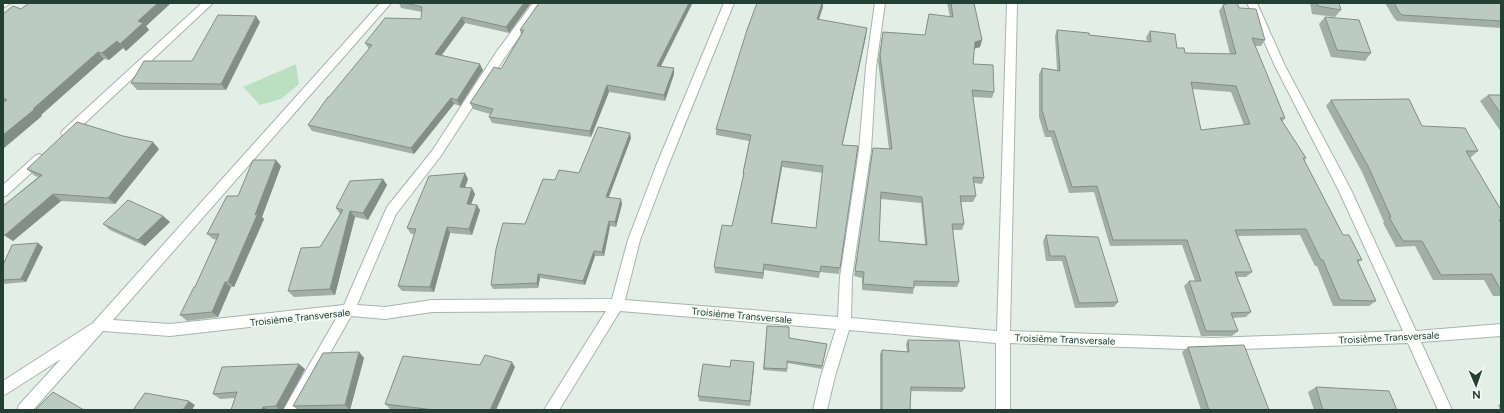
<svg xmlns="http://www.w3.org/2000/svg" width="1504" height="413" font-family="Figtree,sans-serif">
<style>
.green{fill:#bbdfc1}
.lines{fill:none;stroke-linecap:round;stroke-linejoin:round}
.street-casing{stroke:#a5b6af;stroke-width:2}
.street{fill:#fff;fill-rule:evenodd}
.wall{fill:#a1afa8;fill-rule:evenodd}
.shaded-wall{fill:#838e88}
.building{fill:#bbcbc3;stroke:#838e88;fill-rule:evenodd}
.labels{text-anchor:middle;stroke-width:4;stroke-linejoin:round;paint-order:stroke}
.street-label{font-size:10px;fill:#224035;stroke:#f4faf6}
</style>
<rect width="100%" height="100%" fill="#e3eee8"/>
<path class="green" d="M 296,64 L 299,84 L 281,99 L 260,105 L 243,87 Z"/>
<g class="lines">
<defs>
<g id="street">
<path d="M 3,3 L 11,3 L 3,8 Z"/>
<path d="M 202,3 L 213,3 L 71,136 L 67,137 L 63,136 L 61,133 L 63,130 Z"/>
<path d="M 380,3 L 391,3 L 113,320 L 170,324 L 344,305 L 387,207 L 432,151 L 497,51 L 533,3 L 543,3 L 505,57 L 440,157 L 396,214 L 357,305 L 385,307 L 432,300 L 612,299 L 628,240 L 656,166 L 724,3 L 734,3 L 668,166 L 640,240 L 625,300 L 838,317 L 840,277 L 859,150 L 866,67 L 875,3 L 885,3 L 876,67 L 871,150 L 852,277 L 851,318 L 997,331 L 1007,3 L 1017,3 L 1010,331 L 1213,338 L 1403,331 L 1339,191 L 1275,66 L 1247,3 L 1257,3 L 1285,66 L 1351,190 L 1416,331 L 1501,324 L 1501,336 L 1421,342 L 1452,410 L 1438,410 L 1408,343 L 1213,350 L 1010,343 L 1010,410 L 996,410 L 996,343 L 849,330 L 835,376 L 827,410 L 813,410 L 821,376 L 836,329 L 620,311 L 559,410 L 544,410 L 606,311 L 432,312 L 385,319 L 351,316 L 298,410 L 283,410 L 337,317 L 170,336 L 103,331 L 33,410 L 17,410 L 19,405 L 61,359 L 3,396 L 3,381 L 93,323 Z"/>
<path d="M 39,154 L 43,156 L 45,159 L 43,162 L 7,195 L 3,197 L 3,185 L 35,156 Z"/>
</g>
</defs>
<use href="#street" class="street-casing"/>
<use href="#street" class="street"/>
</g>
<g class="wall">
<path d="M 29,3 L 171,3 L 146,26 L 149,30 L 126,51 L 123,48 L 109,60 L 104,59 L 41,115 L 42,116 L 3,102 L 3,14 L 21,9 Z"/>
<path d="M 399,3 L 531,3 L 509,33 L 465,23 L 442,55 L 483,70 L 460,106 L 454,104 L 414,154 L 312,131 L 308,125 L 369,49 L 365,43 L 421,19 L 422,12 L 401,8 Z"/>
<path d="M 539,3 L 692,3 L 692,4 L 661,66 L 674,74 L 665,101 L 609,92 L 591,137 L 492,123 L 489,117 L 490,114 L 473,109 L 470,103 L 501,69 L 521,35 L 520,30 Z"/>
<path d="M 947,3 L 974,3 L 982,40 L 980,47 L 974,49 L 973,64 L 994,92 L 992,98 L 973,97 L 984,178 L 982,184 L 974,183 L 976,196 L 973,202 L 961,202 L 964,224 L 962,230 L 953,230 L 959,282 L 957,287 L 914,286 L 913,294 L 862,290 L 862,278 L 854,276 L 872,154 L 873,148 L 889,149 L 878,61 L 883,32 L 925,35 L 929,14 L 950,17 ZM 881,199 L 921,203 L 925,244 L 879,241 Z"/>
<path d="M 1310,3 L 1339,3 L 1341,10 L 1335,17 L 1312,14 Z"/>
<path d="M 1385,3 L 1501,3 L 1501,28 L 1397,21 L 1394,18 Z"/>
<path d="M 1223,5 L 1239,8 L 1265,40 L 1261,46 L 1255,46 L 1285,118 L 1282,122 L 1306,158 L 1304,161 L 1343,235 L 1362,260 L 1358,262 L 1376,301 L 1369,306 L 1333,306 L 1317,266 L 1315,266 L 1300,235 L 1238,236 L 1252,272 L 1246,277 L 1237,277 L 1251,312 L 1246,317 L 1233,318 L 1238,331 L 1232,336 L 1201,336 L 1184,286 L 1189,281 L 1195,281 L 1182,245 L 1110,246 L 1094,192 L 1069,193 L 1051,137 L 1045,137 L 1039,117 L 1039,74 L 1042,68 L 1057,70 L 1055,36 L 1057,30 L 1089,35 L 1147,41 L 1146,37 L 1150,31 L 1185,53 L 1230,54 L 1219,11 ZM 1192,89 L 1231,92 L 1244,125 L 1201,130 Z"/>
<path d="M 823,7 L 819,20 L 866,36 L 842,145 L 858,146 L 839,274 L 820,272 L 819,278 L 764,270 L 763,279 L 715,273 L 714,267 L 732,226 L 743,179 L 743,173 L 749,141 L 716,135 L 716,129 ZM 782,167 L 823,173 L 816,228 L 772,223 Z"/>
<path d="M 1325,17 L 1371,53 L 1365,61 L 1331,57 L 1319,24 Z"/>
<path d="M 260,22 L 226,90 L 137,90 L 131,83 L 192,61 Z"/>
<path d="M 1488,95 L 1501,95 L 1501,132 L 1480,101 Z"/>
<path d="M 1331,100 L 1422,126 L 1478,151 L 1470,158 L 1501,210 L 1501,296 L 1493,296 L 1484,280 L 1433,280 L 1415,246 L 1396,247 L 1383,223 L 1384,222 L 1362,172 L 1326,106 Z"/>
<path d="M 631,138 L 608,198 L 622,204 L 616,227 L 610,226 L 604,256 L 595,256 L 585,285 L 540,278 L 538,288 L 493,289 L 491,285 L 525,224 L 555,180 L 579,173 Z"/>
<path d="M 159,149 L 115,204 L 61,201 L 13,241 L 3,235 L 3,206 L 38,177 L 35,176 L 27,169 Z"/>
<path d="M 281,166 L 262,217 L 264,219 L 234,287 L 231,287 L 218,317 L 187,321 L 180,315 L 195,287 L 217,240 L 213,239 L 207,234 L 238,196 Z"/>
<path d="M 383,179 L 387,185 L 368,220 L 355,217 L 335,295 L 294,297 L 288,291 L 320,247 L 340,214 L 336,208 Z"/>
<path d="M 468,179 L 465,187 L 475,194 L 471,204 L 480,210 L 472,235 L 450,233 L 434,292 L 402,291 L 398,286 L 414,234 L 411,234 L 407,228 Z"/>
<path d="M 163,216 L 170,222 L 145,246 L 110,230 L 103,224 Z"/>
<path d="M 1046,235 L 1118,302 L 1114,307 L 1075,308 L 1062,261 L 1046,261 L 1043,241 Z"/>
<path d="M 43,247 L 26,282 L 3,284 L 3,265 Z"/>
<path d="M 767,326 L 789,338 L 827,344 L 822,369 L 787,363 L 787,372 L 763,370 Z"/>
<path d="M 908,340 L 965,388 L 962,392 L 911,391 L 910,410 L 880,410 L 880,354 L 882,350 L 907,352 L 906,344 Z"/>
<path d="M 1188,347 L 1269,410 L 1201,410 L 1182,352 Z"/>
<path d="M 359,352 L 364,358 L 350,410 L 298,410 L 293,406 Z"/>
<path d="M 480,365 L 515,367 L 496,410 L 399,410 L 390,409 L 385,404 Z"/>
<path d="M 754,367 L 750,406 L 699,401 L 698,396 Z"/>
<path d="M 305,369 L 283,410 L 231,410 L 235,398 L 220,399 L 213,394 Z"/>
<path d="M 1316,387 L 1397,410 L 1314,410 L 1308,392 Z"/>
<path d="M 1501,404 L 1501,410 L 1500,410 L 1498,405 Z"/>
</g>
<g class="shaded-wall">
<path d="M 158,3 L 171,3 L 146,26 L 149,30 L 126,51 L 120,44 L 138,21 Z"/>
<path d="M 524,3 L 531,3 L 509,33 L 506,27 Z"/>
<path d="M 689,3 L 692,3 L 692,4 L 658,72 L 657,66 Z"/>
<path d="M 822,3 L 823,3 L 823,7 L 816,26 L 817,19 Z"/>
<path d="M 256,16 L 260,22 L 226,90 L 221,84 Z"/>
<path d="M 462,17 L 465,23 L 438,60 L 435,54 Z"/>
<path d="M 867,28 L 866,36 L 841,152 L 842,145 Z"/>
<path d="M 982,40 L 980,47 L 972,49 L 975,42 Z"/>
<path d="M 117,41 L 123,48 L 109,60 L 102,53 Z"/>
<path d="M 98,52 L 104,59 L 41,115 L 42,116 L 3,149 L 3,135 Z"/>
<path d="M 480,64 L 483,70 L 460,106 L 457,100 Z"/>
<path d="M 674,68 L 674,74 L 665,101 L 664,95 Z"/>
<path d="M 607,85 L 609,92 L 591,137 L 590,131 Z"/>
<path d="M 451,98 L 454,104 L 414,154 L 411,148 Z"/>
<path d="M 630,133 L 631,138 L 607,202 L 606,197 Z"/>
<path d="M 153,142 L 159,149 L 115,204 L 108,198 Z"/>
<path d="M 276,160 L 281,166 L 262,217 L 264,219 L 234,287 L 228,282 Z"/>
<path d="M 782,161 L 782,167 L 771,229 L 771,223 Z"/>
<path d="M 465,173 L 468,179 L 463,193 L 460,187 Z"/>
<path d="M 383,179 L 387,185 L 368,220 L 363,213 Z"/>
<path d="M 472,188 L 475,194 L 469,210 L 467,204 Z"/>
<path d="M 53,194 L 61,201 L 13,241 L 5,235 Z"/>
<path d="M 621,199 L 622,204 L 616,227 L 615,222 Z"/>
<path d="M 477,205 L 480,210 L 472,235 L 469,229 Z"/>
<path d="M 350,211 L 355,217 L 335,295 L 330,289 Z"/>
<path d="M 163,216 L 170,222 L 145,246 L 138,240 Z"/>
<path d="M 609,221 L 610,226 L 604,256 L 602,252 Z"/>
<path d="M 447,227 L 450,233 L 434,292 L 430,287 Z"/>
<path d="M 38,243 L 43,247 L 26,282 L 21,279 Z"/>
<path d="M 594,251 L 595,256 L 585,285 L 583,281 Z"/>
<path d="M 764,264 L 764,270 L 763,279 L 763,273 Z"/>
<path d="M 538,274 L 540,278 L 538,288 L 537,283 Z"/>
<path d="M 225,282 L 231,287 L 218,317 L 212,312 Z"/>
<path d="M 359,352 L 364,358 L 350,410 L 345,405 Z"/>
<path d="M 512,362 L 515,367 L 496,410 L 490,410 Z"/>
<path d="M 754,362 L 754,367 L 750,406 L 750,401 Z"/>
<path d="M 299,364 L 305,369 L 283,410 L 280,410 L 276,406 Z"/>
<path d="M 189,401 L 195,405 L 192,410 L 183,410 Z"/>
<path d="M 263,407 L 268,410 L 262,410 Z"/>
</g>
<g class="building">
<path d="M 29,3 L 158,3 L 138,21 L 143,23 L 120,44 L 117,41 L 102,53 L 98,52 L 33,109 L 35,109 L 3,135 L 3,103 L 7,100 L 3,98 L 3,14 L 13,6 L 21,9 Z"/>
<path d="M 405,3 L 524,3 L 506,27 L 462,17 L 435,54 L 480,64 L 457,100 L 451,98 L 411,148 L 308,125 L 328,97 L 329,97 L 372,45 L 365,43 L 385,18 L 421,19 L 422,7 Z"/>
<path d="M 539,3 L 689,3 L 657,66 L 674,68 L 664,95 L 607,85 L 590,131 L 489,117 L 493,109 L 470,103 L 494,67 L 501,69 L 524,30 L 520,30 Z"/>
<path d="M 757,3 L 822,3 L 817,19 L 867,28 L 842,145 L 858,146 L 840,268 L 821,266 L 820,272 L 764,264 L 763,273 L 714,267 L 722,225 L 732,226 L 744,173 L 743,173 L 751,135 L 716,129 L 747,30 ZM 782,161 L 823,166 L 816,228 L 771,223 Z"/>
<path d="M 951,3 L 974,3 L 982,40 L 975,42 L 973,64 L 993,65 L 994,92 L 972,90 L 984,178 L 973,177 L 976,196 L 960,196 L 964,224 L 952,224 L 959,282 L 914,281 L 914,288 L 863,284 L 864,272 L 855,271 L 873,148 L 892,149 L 880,55 L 883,32 L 925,35 L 929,14 L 953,17 ZM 881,192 L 922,197 L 927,245 L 879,241 Z"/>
<path d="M 1229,3 L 1237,3 L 1239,8 L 1256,9 L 1265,40 L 1252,38 L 1285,118 L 1280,118 L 1306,158 L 1303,158 L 1343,235 L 1349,235 L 1362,260 L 1357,260 L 1376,301 L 1340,300 L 1323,260 L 1321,260 L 1306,229 L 1235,230 L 1252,272 L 1235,272 L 1251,312 L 1231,313 L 1238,331 L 1206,331 L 1189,281 L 1201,281 L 1187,240 L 1113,240 L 1097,186 L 1072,187 L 1054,131 L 1048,131 L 1042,110 L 1042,68 L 1060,71 L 1057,30 L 1089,33 L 1089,35 L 1151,42 L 1150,31 L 1175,34 L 1177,48 L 1184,48 L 1185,53 L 1236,54 L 1223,5 ZM 1191,82 L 1236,86 L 1250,124 L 1201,130 Z"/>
<path d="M 1317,3 L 1339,3 L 1341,10 L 1318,6 Z"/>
<path d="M 1394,3 L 1501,3 L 1501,21 L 1402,15 L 1399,12 Z"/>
<path d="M 218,15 L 256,16 L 221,84 L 131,83 L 144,61 L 192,61 Z"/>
<path d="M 1325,17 L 1359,20 L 1371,53 L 1337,50 Z"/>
<path d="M 1488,95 L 1501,95 L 1501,114 Z"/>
<path d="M 1409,99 L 1422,126 L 1465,128 L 1478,151 L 1466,151 L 1501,210 L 1501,220 L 1499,220 L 1501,223 L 1501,291 L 1492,274 L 1441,275 L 1422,241 L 1403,241 L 1389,217 L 1391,217 L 1368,166 L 1331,100 Z"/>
<path d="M 77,122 L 123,136 L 153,142 L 108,198 L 53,194 L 5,235 L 3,234 L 3,206 L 42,175 L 27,169 Z"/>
<path d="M 598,127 L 630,133 L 606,197 L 621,199 L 615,222 L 609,221 L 602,252 L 594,251 L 583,281 L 538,274 L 537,283 L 491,285 L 496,249 L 503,223 L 525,224 L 543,179 L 555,180 L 559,170 L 579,173 Z"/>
<path d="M 253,160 L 276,160 L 255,215 L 258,213 L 228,282 L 225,282 L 212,312 L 180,315 L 194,287 L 195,287 L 219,234 L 207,234 L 227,196 L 238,196 Z"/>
<path d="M 465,173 L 460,187 L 472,188 L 467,204 L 477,205 L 469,229 L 447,227 L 430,287 L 398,286 L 416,229 L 407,228 L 429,176 Z"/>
<path d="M 383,179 L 363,213 L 350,211 L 330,289 L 288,291 L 301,248 L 320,247 L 343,210 L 336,208 L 350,181 Z"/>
<path d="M 128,200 L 163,216 L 138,240 L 103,224 Z"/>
<path d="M 1046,235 L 1098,237 L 1118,302 L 1079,303 L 1065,256 L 1050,256 Z"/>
<path d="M 38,243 L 21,279 L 3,280 L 3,265 L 12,245 Z"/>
<path d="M 767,326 L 789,327 L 789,338 L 827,344 L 822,366 L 787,361 L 787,369 L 764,368 Z"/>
<path d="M 908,340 L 959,341 L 965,388 L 911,387 L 910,410 L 882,410 L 882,350 L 909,352 Z"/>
<path d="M 1244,345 L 1269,410 L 1209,410 L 1188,347 Z"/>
<path d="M 359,352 L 345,405 L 293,406 L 323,353 Z"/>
<path d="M 485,355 L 512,362 L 490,410 L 434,410 L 385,404 L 403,356 L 480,365 Z"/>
<path d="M 731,360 L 754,362 L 750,401 L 698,396 L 703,364 L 730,367 Z"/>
<path d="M 299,364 L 276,406 L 263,407 L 262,410 L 231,410 L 237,392 L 213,394 L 222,367 Z"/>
<path d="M 1316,387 L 1389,391 L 1397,410 L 1323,410 Z"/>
<path d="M 53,392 L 84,410 L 35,410 Z"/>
<path d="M 145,393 L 189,401 L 183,410 L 133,410 Z"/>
</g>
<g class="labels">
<g class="street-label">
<text transform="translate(742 315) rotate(5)" y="4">Troisième Transversale</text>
<text transform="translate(300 317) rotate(-6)" y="4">Troisième Transversale</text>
<text transform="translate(1389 337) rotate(-3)" y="4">Troisième Transversale</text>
<text transform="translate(1065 339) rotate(2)" y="4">Troisième Transversale</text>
</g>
</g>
<rect width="1504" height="413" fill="none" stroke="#224035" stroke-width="8"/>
<g transform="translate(1476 385) rotate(178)" stroke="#f4faf6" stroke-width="3" paint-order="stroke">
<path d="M0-3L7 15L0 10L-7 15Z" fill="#224035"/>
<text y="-6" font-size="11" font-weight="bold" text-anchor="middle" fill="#224035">N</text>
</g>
</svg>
